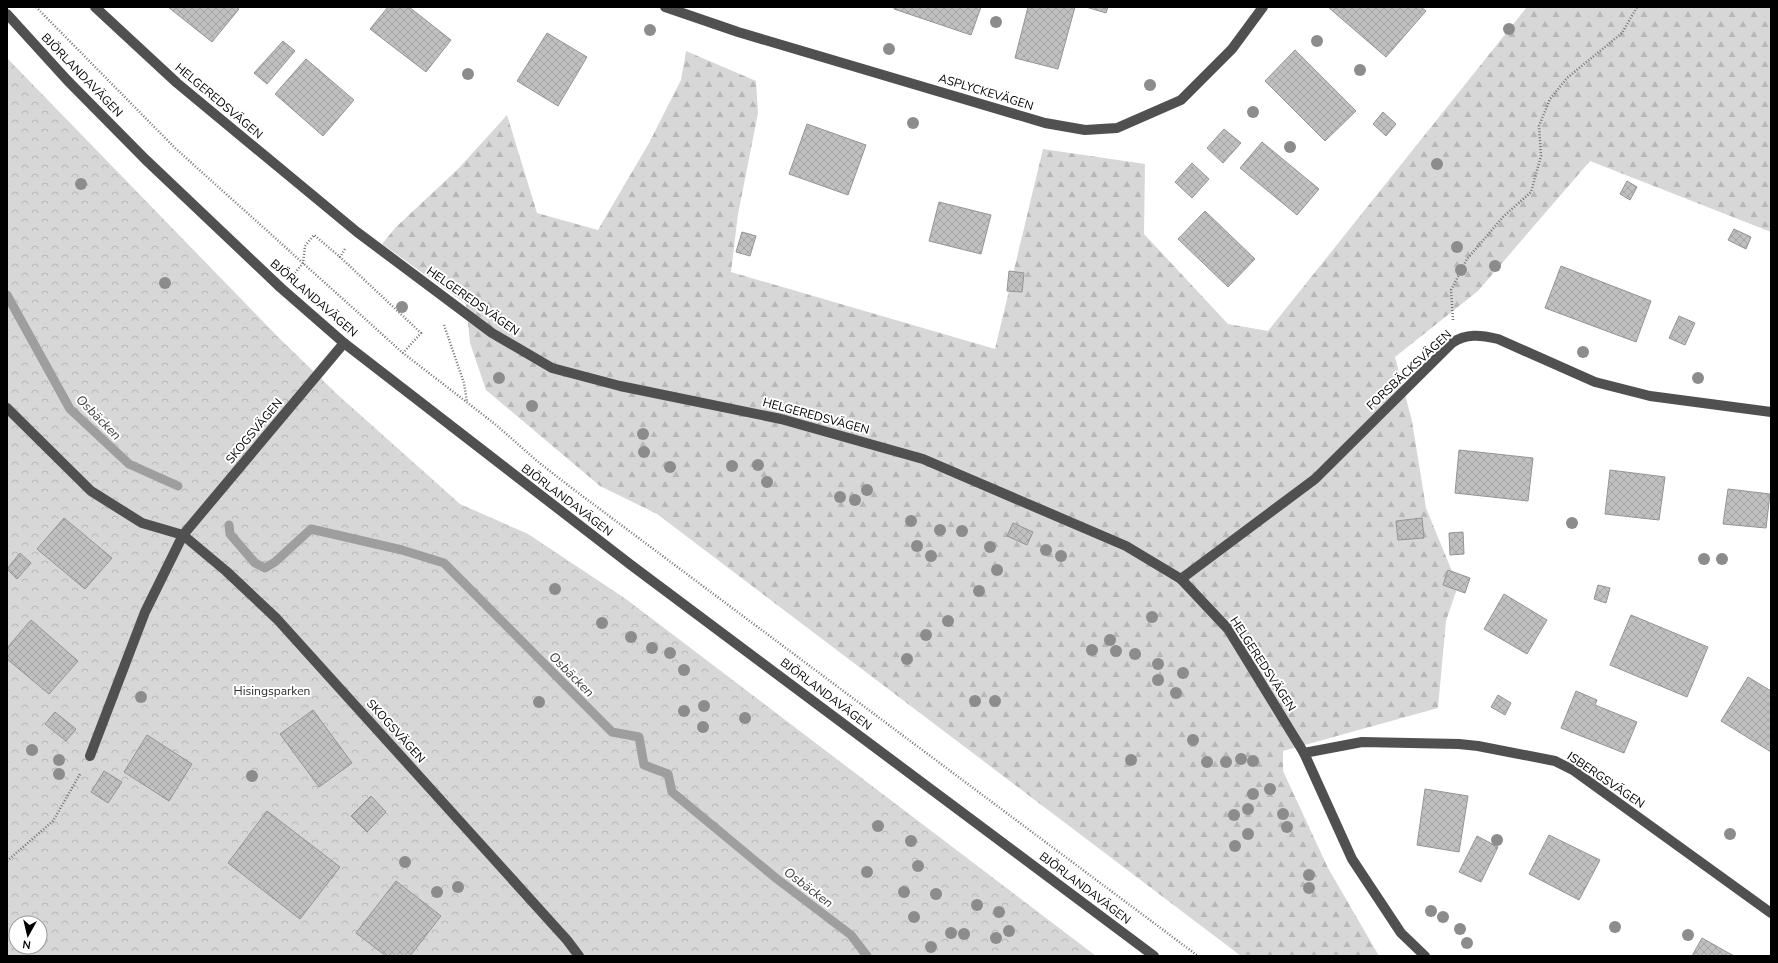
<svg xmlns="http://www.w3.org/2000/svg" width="1778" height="963" font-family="'Nunito Sans',sans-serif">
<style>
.forest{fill:url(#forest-firs)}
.park{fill:url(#park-crowns);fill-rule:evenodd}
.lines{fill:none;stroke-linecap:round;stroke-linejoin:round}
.stream{stroke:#9e9e9e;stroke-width:9}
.building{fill:url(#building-cross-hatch);stroke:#949494}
.path{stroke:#727272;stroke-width:2.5;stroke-dasharray:1 2;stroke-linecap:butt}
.minor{stroke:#505050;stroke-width:10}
.tree{fill:#8c8c8c}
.labels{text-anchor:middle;stroke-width:4;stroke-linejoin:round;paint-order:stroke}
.street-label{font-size:12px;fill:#000;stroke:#fff}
.park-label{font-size:12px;fill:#2e2e2e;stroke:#fff}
.water-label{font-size:13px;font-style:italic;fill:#3f3f3f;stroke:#fff}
</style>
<defs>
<pattern id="forest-firs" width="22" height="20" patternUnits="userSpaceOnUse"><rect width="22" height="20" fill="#d7d7d7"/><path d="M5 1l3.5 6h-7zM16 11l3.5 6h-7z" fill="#b7b7b7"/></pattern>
<pattern id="park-crowns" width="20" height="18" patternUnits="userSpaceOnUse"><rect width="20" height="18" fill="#d7d7d7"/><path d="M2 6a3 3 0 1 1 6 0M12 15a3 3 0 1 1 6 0" fill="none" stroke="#b7b7b7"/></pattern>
<pattern id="building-cross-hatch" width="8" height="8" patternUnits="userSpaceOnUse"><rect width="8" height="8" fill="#c0c0c0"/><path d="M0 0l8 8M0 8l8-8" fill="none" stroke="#a3a3a3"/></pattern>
</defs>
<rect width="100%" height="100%" fill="#fff"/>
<path class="forest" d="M 1527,7 L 1771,7 L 1771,232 L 1590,161 L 1478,291 L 1395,357 L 1412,421 L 1426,508 L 1458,586 L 1446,621 L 1438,708 L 1283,751 L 1283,771 L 1328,868 L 1379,956 L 1241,956 L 657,514 L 600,486 L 486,390 L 470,343 L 466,304 L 382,244 L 396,227 L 459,168 L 507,115 L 537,213 L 598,230 L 649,143 L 681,80 L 686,51 L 756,81 L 758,113 L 738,214 L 731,272 L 995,349 L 1043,149 L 1145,164 L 1144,234 L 1228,324 L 1268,331 Z"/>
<path class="park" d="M 7,58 L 279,338 L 338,395 L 460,504 L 528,534 L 626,599 L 1096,956 L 7,956 ZM 16,923 L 40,923 L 40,947 L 16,947 Z"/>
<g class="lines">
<g class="stream">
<path d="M 7,295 L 70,409 L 129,464 L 178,486"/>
<path d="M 229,525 L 230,534 L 255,563 L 265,568 L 275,562 L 311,529 L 402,550 L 444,563 L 612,732 L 639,737 L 644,765 L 668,774 L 672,792 L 777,879 L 851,935 L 867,956"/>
</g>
</g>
<g class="building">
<path d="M 168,7 L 236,7 L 239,9 L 212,42 Z"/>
<path d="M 388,7 L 409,7 L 451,40 L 426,72 L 370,29 Z"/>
<path d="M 894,7 L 981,7 L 971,35 L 894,9 Z"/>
<path d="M 1028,7 L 1075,7 L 1058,69 L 1015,58 Z"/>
<path d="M 1086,7 L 1108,7 L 1106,13 Z"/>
<path d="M 1328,7 L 1421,7 L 1426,11 L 1386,57 Z"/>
<path d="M 547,33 L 587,57 L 558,106 L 517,81 Z"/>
<path d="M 283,41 L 295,51 L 267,84 L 254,73 Z"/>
<path d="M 1295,50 L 1356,111 L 1325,141 L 1265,81 Z"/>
<path d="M 306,59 L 354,100 L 323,136 L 275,94 Z"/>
<path d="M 1383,112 L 1396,124 L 1386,136 L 1373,124 Z"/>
<path d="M 807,124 L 866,145 L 848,195 L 789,174 Z"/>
<path d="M 1224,129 L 1241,143 L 1223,163 L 1207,148 Z"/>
<path d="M 1262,142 L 1319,189 L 1297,215 L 1240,168 Z"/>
<path d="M 1192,163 L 1209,179 L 1192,198 L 1175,182 Z"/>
<path d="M 1627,181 L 1637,187 L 1630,200 L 1620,194 Z"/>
<path d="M 939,202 L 991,215 L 981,254 L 929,241 Z"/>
<path d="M 1205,211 L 1255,259 L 1228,287 L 1178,239 Z"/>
<path d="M 1734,229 L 1751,237 L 1746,249 L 1728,240 Z"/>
<path d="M 742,232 L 756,236 L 750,256 L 736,252 Z"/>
<path d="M 1561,266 L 1651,301 L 1636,342 L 1545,308 Z"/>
<path d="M 1009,271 L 1024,273 L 1022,292 L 1007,291 Z"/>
<path d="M 1679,316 L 1695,323 L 1685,345 L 1669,338 Z"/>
<path d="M 1459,450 L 1533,458 L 1528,501 L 1455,493 Z"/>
<path d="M 1610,470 L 1665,477 L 1659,520 L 1605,514 Z"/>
<path d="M 1728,489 L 1770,494 L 1766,528 L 1723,524 Z"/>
<path d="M 64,518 L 112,558 L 85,589 L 37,549 Z"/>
<path d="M 1422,518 L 1424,538 L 1398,540 L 1396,521 Z"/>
<path d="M 1013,523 L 1033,532 L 1027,545 L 1007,536 Z"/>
<path d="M 1463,532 L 1464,554 L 1450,555 L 1449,533 Z"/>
<path d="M 20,553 L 31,563 L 17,579 L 7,569 Z"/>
<path d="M 1448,570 L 1470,578 L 1465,593 L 1443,585 Z"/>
<path d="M 1598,585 L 1610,588 L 1606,603 L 1594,599 Z"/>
<path d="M 1504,594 L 1547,620 L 1527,654 L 1484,629 Z"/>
<path d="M 1631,615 L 1708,647 L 1687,697 L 1610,665 Z"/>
<path d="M 31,620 L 78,661 L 49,694 L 7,659 L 7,648 Z"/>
<path d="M 1748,677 L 1771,691 L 1771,752 L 1721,721 Z"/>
<path d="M 1576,691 L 1597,700 L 1595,705 L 1637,722 L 1624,753 L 1561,728 Z"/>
<path d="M 1498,695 L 1511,703 L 1505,715 L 1491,707 Z"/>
<path d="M 313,710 L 352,763 L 319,787 L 280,734 Z"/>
<path d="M 55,712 L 76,729 L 66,741 L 45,724 Z"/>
<path d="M 147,735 L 192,764 L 169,801 L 124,772 Z"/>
<path d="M 104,771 L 122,782 L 108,803 L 91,792 Z"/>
<path d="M 1425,789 L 1468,796 L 1459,852 L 1417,845 Z"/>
<path d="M 371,796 L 386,812 L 367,832 L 351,816 Z"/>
<path d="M 267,811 L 340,867 L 300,919 L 228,863 Z"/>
<path d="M 1549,835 L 1600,860 L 1579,900 L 1529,874 Z"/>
<path d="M 1477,836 L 1498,847 L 1481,882 L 1459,872 Z"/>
<path d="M 396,881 L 441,916 L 410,956 L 386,956 L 356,933 Z"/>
<path d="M 1702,938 L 1734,956 L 1692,956 Z"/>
</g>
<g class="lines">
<g class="path">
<path d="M 36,7 L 175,148 L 403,353 L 495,424 L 537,461 L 573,489 L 1198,956"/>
<path d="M 345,249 L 340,257 L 421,333 L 403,353"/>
<path d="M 295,273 L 303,263 L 305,246 L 314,235 L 340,257"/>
<path d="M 1453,320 L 1451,290 L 1467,259 L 1503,217 L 1531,192 L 1541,156 L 1539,126 L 1550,99 L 1567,78 L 1622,33 L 1637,7"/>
<path d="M 444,325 L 464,383 L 467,402"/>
<path d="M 7,861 L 53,821 L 80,774"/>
</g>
<g class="minor">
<path d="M 95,7 L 177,83 L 357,232 L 492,333 L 552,368 L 620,386 L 781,419 L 923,459 L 1126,546 L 1181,579 L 1228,629 L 1304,753 L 1352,859 L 1401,933 L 1425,956"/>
<path d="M 665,7 L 738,32 L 1045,123 L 1085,130 L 1117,128 L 1181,100 L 1232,49 L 1263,7"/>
<path d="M 7,14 L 67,80 L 145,159 L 281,288 L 344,343 L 631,565 L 1154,956"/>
<path d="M 7,408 L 91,491 L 142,523 L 183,535 L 226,571 L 277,619 L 567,940 L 579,956"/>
<path d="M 1181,579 L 1315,479 L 1452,343 C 1466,333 1481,335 1498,339 L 1595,382 L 1650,396 L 1771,412"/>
<path d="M 1304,753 L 1362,742 L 1459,744 L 1478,746 L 1555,761 L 1573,770 L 1771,913"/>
<path d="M 90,756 L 145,612 L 183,535 L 344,343"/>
</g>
</g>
<g class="tree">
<circle cx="996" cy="22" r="6"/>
<circle cx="1509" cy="29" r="6"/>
<circle cx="650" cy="30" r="6"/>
<circle cx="1317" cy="41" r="6"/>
<circle cx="889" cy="49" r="6"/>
<circle cx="1360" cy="70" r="6"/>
<circle cx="468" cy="74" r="6"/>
<circle cx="1150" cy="85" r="6"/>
<circle cx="1253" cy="112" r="6"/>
<circle cx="913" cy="123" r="6"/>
<circle cx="1290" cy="147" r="6"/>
<circle cx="1437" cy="164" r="6"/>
<circle cx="81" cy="184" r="6"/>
<circle cx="1457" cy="247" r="6"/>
<circle cx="1495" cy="266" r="6"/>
<circle cx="1461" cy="270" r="6"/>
<circle cx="165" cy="283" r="6"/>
<circle cx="402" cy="307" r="6"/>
<circle cx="1583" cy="352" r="6"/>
<circle cx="499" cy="378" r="6"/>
<circle cx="1698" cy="378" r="6"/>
<circle cx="532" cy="406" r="6"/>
<circle cx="643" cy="434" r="6"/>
<circle cx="644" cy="452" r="6"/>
<circle cx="758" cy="465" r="6"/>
<circle cx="732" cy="466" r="6"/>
<circle cx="670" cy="467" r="6"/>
<circle cx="767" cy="482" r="6"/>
<circle cx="867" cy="490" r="6"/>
<circle cx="840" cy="497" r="6"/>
<circle cx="855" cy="500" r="6"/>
<circle cx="911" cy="521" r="6"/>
<circle cx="1572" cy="523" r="6"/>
<circle cx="940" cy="530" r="6"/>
<circle cx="962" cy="531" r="6"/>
<circle cx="917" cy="546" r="6"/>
<circle cx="990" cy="547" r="6"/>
<circle cx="1046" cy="550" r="6"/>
<circle cx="931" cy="556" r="6"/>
<circle cx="1061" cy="556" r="6"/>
<circle cx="1704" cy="559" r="6"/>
<circle cx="1722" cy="559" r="6"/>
<circle cx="997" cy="570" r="6"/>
<circle cx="555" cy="589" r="6"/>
<circle cx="979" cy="591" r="6"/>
<circle cx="1152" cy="617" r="6"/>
<circle cx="948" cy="621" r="6"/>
<circle cx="602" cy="623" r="6"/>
<circle cx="926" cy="635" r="6"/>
<circle cx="631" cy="637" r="6"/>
<circle cx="1110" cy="640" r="6"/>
<circle cx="652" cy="648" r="6"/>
<circle cx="1092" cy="650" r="6"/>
<circle cx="1116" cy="651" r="6"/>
<circle cx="670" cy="653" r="6"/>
<circle cx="1135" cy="654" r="6"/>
<circle cx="907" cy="659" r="6"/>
<circle cx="1158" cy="664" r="6"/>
<circle cx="684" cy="670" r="6"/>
<circle cx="1183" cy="673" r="6"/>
<circle cx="1158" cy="680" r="6"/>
<circle cx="1176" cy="693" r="6"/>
<circle cx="141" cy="697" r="6"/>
<circle cx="975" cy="701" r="6"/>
<circle cx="995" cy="701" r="6"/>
<circle cx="539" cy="702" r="6"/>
<circle cx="704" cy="706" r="6"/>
<circle cx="684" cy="711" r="6"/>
<circle cx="745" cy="718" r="6"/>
<circle cx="703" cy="727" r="6"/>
<circle cx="1193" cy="740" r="6"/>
<circle cx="32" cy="750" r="6"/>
<circle cx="1241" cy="759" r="6"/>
<circle cx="59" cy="760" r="6"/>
<circle cx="1131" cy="760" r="6"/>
<circle cx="1253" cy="761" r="6"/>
<circle cx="1207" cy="762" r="6"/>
<circle cx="1226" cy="762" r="6"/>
<circle cx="59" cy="774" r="6"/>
<circle cx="252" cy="776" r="6"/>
<circle cx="1270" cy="789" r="6"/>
<circle cx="1253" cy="794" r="6"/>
<circle cx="1248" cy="809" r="6"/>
<circle cx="1283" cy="814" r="6"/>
<circle cx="1234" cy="815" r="6"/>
<circle cx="878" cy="826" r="6"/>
<circle cx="1287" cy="827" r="6"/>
<circle cx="1248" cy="834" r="6"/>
<circle cx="1730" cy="834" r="6"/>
<circle cx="1497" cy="840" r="6"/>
<circle cx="911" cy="841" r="6"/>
<circle cx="1235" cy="846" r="6"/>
<circle cx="405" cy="862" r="6"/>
<circle cx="918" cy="866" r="6"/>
<circle cx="867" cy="872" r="6"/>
<circle cx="1309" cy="875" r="6"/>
<circle cx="458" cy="887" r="6"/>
<circle cx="1309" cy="888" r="6"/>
<circle cx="437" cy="892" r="6"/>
<circle cx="904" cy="892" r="6"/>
<circle cx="936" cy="894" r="6"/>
<circle cx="977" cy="905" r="6"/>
<circle cx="1431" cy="911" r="6"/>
<circle cx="999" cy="912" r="6"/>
<circle cx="914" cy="917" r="6"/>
<circle cx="1443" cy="917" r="6"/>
<circle cx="1615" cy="927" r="6"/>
<circle cx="1460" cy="929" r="6"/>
<circle cx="1009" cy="931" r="6"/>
<circle cx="951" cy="933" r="6"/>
<circle cx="964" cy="934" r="6"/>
<circle cx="1688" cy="935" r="6"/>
<circle cx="996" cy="938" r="6"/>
<circle cx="1467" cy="943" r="6"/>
<circle cx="931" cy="947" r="6"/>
</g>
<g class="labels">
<g class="street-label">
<text transform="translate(82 75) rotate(46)" y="4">BJÖRLANDAVÄGEN</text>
<text transform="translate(986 92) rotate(17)" y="4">ASPLYCKEVÄGEN</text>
<text transform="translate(219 101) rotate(40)" y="4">HELGEREDSVÄGEN</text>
<text transform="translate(314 298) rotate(41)" y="4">BJÖRLANDAVÄGEN</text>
<text transform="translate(473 301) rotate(35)" y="4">HELGEREDSVÄGEN</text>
<text transform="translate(1409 370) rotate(-43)" y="4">FORSBÄCKSVÄGEN</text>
<text transform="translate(816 416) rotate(15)" y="4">HELGEREDSVÄGEN</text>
<text transform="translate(254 431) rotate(-50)" y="4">SKOGSVÄGEN</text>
<text transform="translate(567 500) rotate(37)" y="4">BJÖRLANDAVÄGEN</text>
<text transform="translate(1263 664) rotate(57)" y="4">HELGEREDSVÄGEN</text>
<text transform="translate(826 694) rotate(37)" y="4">BJÖRLANDAVÄGEN</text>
<text transform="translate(396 731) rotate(48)" y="4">SKOGSVÄGEN</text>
<text transform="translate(1606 780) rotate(34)" y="4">ISBERGSVÄGEN</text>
<text transform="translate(1085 888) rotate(37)" y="4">BJÖRLANDAVÄGEN</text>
</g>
<g class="park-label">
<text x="272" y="695">Hisingsparken</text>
</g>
<g class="water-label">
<text transform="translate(99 417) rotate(45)" y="5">Osbäcken</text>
<text transform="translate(572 674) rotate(45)" y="5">Osbäcken</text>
<text transform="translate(809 887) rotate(37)" y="5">Osbäcken</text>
</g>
</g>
<rect width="1778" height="963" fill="none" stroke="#000000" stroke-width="16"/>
<g transform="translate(28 935) rotate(188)"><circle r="19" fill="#ffffff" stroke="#999999"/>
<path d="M0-3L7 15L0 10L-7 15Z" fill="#000000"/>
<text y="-6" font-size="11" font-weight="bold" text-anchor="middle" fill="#000000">N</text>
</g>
</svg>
